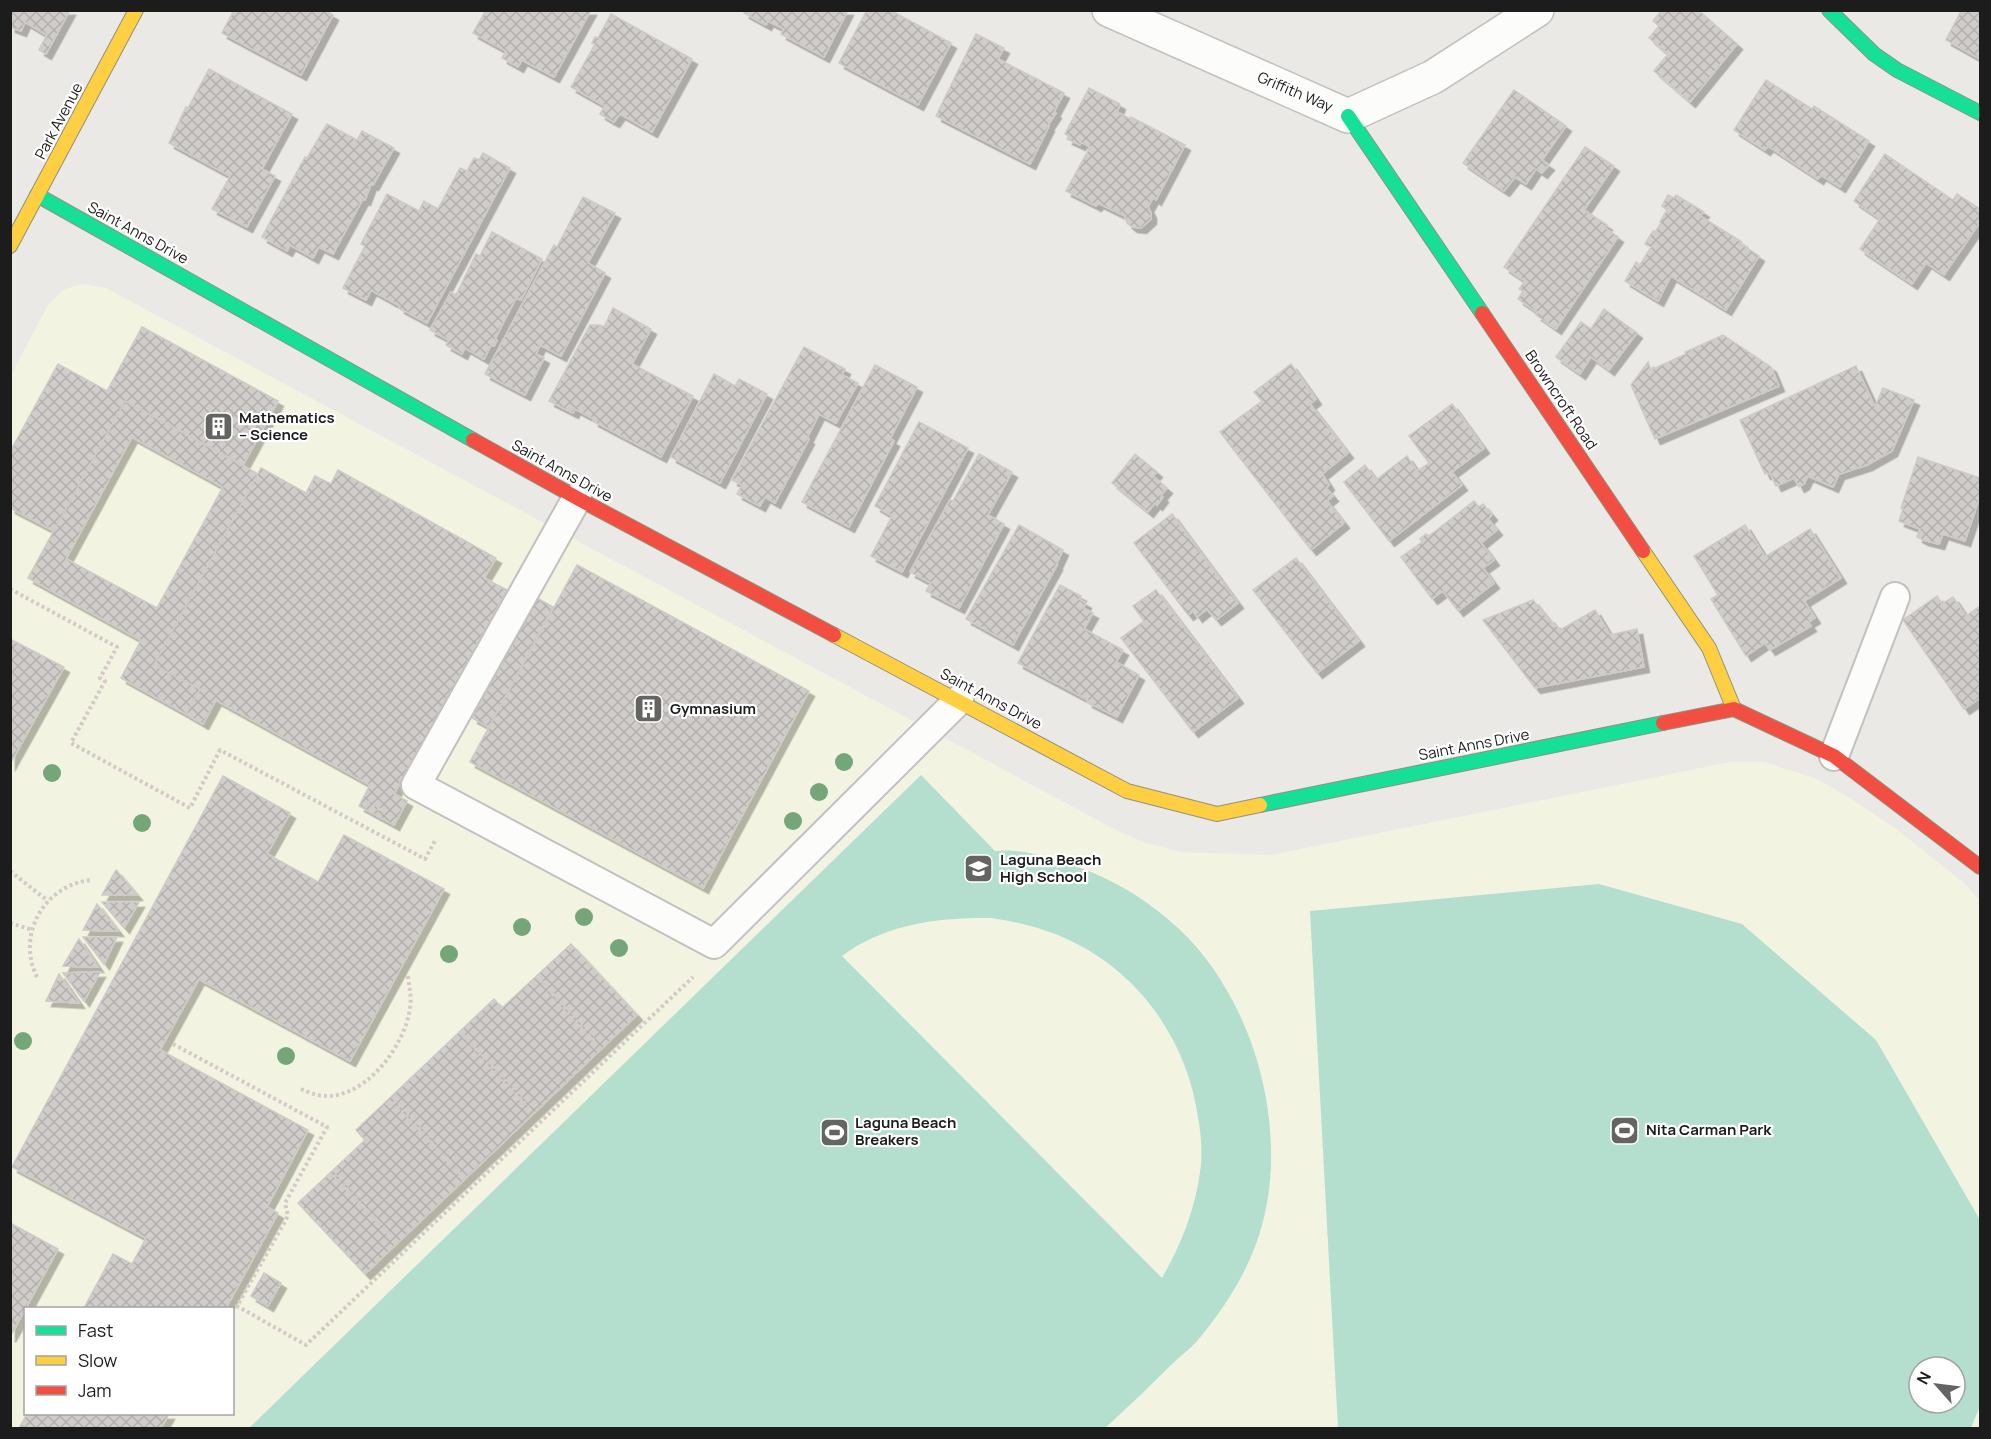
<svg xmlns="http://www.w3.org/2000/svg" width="1991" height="1439" font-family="Manrope,sans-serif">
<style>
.education{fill:#f3f3e1;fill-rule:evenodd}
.pitch{fill:#b4dfcf;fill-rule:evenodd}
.building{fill:url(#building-cross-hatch);stroke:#cecbc7;stroke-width:1.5;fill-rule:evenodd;filter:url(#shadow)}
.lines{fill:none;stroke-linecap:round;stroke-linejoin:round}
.lane-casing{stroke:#c2c1bf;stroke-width:32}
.street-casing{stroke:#c2c1bf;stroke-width:36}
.fast-casing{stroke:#90927f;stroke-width:16}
.slow-casing{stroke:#90927f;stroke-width:16}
.jam-casing{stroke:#90927f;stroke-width:16}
.path{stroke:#d4c9c6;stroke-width:4;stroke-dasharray:3 3;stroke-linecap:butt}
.lane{stroke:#fcfcfb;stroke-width:28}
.street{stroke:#fcfcfb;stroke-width:33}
.fast{stroke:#16e098;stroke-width:14}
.slow{stroke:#ffcf43;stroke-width:14}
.jam{stroke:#f24e42;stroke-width:14}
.tree{fill:#75a67a}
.labels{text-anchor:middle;stroke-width:4.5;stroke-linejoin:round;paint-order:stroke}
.street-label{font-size:15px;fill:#1c1c1c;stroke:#fff}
.poi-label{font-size:15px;font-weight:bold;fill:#1c1c1c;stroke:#fff;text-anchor:start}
</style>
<defs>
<pattern id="building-cross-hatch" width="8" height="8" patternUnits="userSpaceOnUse" patternTransform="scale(1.5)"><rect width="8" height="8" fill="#d0cdca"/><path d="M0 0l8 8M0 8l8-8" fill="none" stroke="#b2afad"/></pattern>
<filter id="shadow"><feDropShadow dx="5.5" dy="5.5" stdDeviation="0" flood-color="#0004"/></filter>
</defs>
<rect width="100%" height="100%" fill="#ebe9e5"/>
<path class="education" d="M 82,284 L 106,288 L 1120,832 L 1146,843 L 1181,852 L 1271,855 L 1730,762 L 1764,762 L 1815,778 L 1850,798 L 1895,828 L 1964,883 L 1980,901 L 1980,1428 L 11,1428 L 11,375 L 48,305 L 65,289 ZM 26,1308 L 232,1308 L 232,1414 L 26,1414 ZM 1919,1367 L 1955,1367 L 1955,1403 L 1919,1403 Z"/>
<g class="pitch">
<path d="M 921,775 L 995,851 C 1022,848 1052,858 1078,867 C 1115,880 1149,901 1178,928 C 1255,999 1291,1132 1260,1232 C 1248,1272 1224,1309 1197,1341 C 1189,1350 1179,1357 1170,1366 C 1149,1387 1127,1408 1105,1428 L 249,1428 ZM 991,918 C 1018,922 1044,928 1069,940 C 1140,973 1187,1041 1198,1117 C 1201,1135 1203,1154 1200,1172 C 1195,1210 1181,1245 1162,1278 L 842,956 C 884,924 940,917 991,918 Z"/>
<path d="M 1599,884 L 1742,924 L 1876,1040 L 1980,1220 L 1980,1406 L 1971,1428 L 1338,1428 L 1310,911 ZM 1919,1367 L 1955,1367 L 1955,1403 L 1919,1403 Z"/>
</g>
<g class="building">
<path d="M 10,10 L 70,10 L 46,54 L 39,50 L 47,35 L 25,22 L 21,31 L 10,27 Z"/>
<path d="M 234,10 L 325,10 L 333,15 L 301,75 L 222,33 Z"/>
<path d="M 486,10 L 591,10 L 554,77 L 522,60 L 518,67 L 502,58 L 506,51 L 473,33 Z"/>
<path d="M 745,10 L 848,10 L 824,57 L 781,34 L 784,29 L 768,21 L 766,25 L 744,13 Z"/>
<path d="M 867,10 L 890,10 L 951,43 L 918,105 L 839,63 Z"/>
<path d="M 1662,10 L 1698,10 L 1737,44 L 1690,102 L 1654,71 L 1668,54 L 1649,38 L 1659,26 L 1653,21 Z"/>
<path d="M 1965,10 L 1980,10 L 1980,59 L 1946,40 L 1961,11 L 1964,13 Z"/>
<path d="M 611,14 L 692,59 L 652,132 L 620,114 L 614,122 L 600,114 L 605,106 L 571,87 L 595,44 L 592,43 L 595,37 L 598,38 Z"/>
<path d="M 976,34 L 1004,48 L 998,59 L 1064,93 L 1054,112 L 1056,113 L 1048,125 L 1049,126 L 1030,164 L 936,116 Z"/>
<path d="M 209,69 L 292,114 L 262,169 L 275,176 L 247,227 L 212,209 L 230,176 L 169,143 L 186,107 L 188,108 Z"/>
<path d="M 1766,80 L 1812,109 L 1814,106 L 1869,141 L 1840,187 L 1821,175 L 1818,179 L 1768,146 L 1765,150 L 1734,130 Z"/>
<path d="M 1089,88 L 1120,104 L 1117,112 L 1130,119 L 1131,117 L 1185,145 L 1156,200 L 1153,198 L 1148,207 L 1151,213 L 1151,219 L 1141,228 L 1132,227 L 1127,223 L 1125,216 L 1098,203 L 1096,206 L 1066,191 L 1090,147 L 1081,142 L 1080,145 L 1067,139 L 1069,136 L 1065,134 Z"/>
<path d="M 1514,90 L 1566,126 L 1542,160 L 1549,165 L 1542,173 L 1536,169 L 1526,184 L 1515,177 L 1504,191 L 1463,163 Z"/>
<path d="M 327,124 L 357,140 L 362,131 L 394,148 L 373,185 L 371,184 L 365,200 L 363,199 L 333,254 L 319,247 L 313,258 L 290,245 L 287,251 L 262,237 L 305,157 L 307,158 Z"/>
<path d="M 1585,147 L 1614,166 L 1584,210 L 1607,225 L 1604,227 L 1618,237 L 1556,329 L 1536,315 L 1538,313 L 1518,299 L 1523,291 L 1519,289 L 1525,281 L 1504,267 Z"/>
<path d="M 483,153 L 510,168 L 427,323 L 399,308 L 400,306 L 371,290 L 366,300 L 343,288 L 365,246 L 361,244 L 387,194 L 419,211 L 424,201 L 438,209 L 460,168 L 467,171 L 474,158 L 479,160 Z"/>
<path d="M 1885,154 L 1953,200 L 1957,194 L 1980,209 L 1980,222 L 1944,275 L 1926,263 L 1912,284 L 1860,249 L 1880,219 L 1854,201 Z"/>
<path d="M 1668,195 L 1674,198 L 1676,195 L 1704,212 L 1700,216 L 1742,242 L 1741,244 L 1759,256 L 1726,310 L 1671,276 L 1658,301 L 1625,281 L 1636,262 L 1640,265 L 1651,247 L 1645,244 L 1653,231 L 1655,232 L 1661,223 L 1660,222 L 1667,210 L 1662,206 Z"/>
<path d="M 583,197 L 615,213 L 588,263 L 605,273 L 561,356 L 540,345 L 536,354 L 544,358 L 525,395 L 485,374 L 554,245 L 557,247 Z"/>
<path d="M 492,232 L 542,259 L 521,300 L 516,298 L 495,339 L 497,340 L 494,346 L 491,345 L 484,359 L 465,348 L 462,354 L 446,345 L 449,340 L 430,330 L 451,292 L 456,295 L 476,254 L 480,256 Z"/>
<path d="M 613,308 L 651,329 L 632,364 L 693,396 L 661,457 L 593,421 L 594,419 L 575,409 L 573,413 L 549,401 L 590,325 L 600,325 L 604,327 Z"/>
<path d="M 1604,309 L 1637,333 L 1609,370 L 1591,357 L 1580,374 L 1556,357 L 1581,322 L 1591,329 Z"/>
<path d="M 142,327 L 278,401 L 243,465 L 125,401 L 54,531 L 10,508 L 10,452 L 58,364 L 107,391 Z"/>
<path d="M 1723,335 L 1771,367 L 1779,386 L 1655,439 L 1631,385 L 1648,362 L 1651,370 L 1686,354 L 1685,352 Z"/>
<path d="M 804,347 L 845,369 L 842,375 L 858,383 L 836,423 L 819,414 L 807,438 L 809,439 L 775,503 L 765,497 L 760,506 L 737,494 L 742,485 L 732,480 Z"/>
<path d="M 1291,364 L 1316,399 L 1310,404 L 1348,453 L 1322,474 L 1329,485 L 1326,488 L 1333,496 L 1327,501 L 1344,523 L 1311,550 L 1220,432 L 1262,401 L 1254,392 Z"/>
<path d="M 875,365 L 917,387 L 890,439 L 894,441 L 849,527 L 802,502 Z"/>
<path d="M 1856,366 L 1875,407 L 1883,388 L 1914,400 L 1892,451 L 1867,465 L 1839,474 L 1833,487 L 1808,476 L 1804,484 L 1799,487 L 1794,478 L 1776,486 L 1770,473 L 1765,474 L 1740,420 Z"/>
<path d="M 714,374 L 735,386 L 739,379 L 767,394 L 720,483 L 671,457 Z"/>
<path d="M 125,401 L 258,474 L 154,665 L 200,689 L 186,714 L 121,678 L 141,640 L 28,578 ZM 132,437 L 223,487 L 157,608 L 66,559 Z"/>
<path d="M 1452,404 L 1484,448 L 1452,472 L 1462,485 L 1389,541 L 1344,482 L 1365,465 L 1376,480 L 1407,456 L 1417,471 L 1429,463 L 1409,436 Z"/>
<path d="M 919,422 L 968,448 L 902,572 L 871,556 L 892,516 L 875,506 Z"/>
<path d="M 979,454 L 1012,472 L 988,515 L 1004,524 L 959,608 L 926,591 L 931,583 L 910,572 L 950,500 L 953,501 Z"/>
<path d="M 1135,454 L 1157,472 L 1153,476 L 1167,488 L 1161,495 L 1163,497 L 1157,505 L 1155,503 L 1148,512 L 1112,483 Z"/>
<path d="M 1918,457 L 1980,478 L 1980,496 L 1965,541 L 1943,534 L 1939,544 L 1923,540 L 1917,537 L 1920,529 L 1899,521 L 1903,509 L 1901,508 Z"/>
<path d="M 261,468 L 306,493 L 315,476 L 331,484 L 338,470 L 496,558 L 484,578 L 507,590 L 394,794 L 407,801 L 394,825 L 359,806 L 370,785 L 216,700 L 203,724 L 186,714 L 200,689 L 154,665 Z"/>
<path d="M 1474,501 L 1479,507 L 1483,504 L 1492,515 L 1488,519 L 1497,530 L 1481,543 L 1494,560 L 1483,568 L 1494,583 L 1458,611 L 1443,591 L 1432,599 L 1401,557 L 1422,542 L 1420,539 L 1426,534 L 1429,536 Z"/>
<path d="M 1172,514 L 1238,603 L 1216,620 L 1207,609 L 1197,617 L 1193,611 L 1188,615 L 1134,543 Z"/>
<path d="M 1019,525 L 1063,550 L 1056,565 L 1057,565 L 1013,645 L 966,619 Z"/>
<path d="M 1745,525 L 1765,557 L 1810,529 L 1841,578 L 1804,601 L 1815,618 L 1808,622 L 1811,626 L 1770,650 L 1765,643 L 1746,656 L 1711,599 L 1718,595 L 1694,556 Z"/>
<path d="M 1296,558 L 1359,641 L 1317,673 L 1253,590 Z"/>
<path d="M 577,565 L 809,691 L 703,888 L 470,762 Z"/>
<path d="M 1060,585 L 1081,596 L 1079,599 L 1086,603 L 1083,608 L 1093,613 L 1084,629 L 1123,650 L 1116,662 L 1139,675 L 1117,717 L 1087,702 L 1088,700 L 1018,663 Z"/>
<path d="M 1156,590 L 1238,698 L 1193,732 L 1121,638 L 1144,621 L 1133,606 Z"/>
<path d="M 1937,596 L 1942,604 L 1953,597 L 1966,616 L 1980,606 L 1980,698 L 1964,709 L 1903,620 Z"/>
<path d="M 537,598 L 553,607 L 489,727 L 472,718 Z"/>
<path d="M 1533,600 L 1552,624 L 1555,623 L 1560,630 L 1595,610 L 1610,635 L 1637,629 L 1644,667 L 1535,688 L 1483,620 Z"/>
<path d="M 10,639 L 64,667 L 10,764 Z"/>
<path d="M 223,776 L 290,813 L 267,854 L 318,882 L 344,835 L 444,889 L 350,1061 L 199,979 L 160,1050 L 308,1130 L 267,1207 L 278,1213 L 226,1308 L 84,1308 L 113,1254 L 132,1264 L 146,1238 L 12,1167 Z"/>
<path d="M 116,870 L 137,895 L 102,895 Z"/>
<path d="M 102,902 L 139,902 L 124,928 Z"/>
<path d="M 97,904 L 118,931 L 83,930 Z"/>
<path d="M 83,937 L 117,937 L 104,964 Z"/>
<path d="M 79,939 L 98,967 L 63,966 Z"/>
<path d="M 571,944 L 637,1015 L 365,1274 L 298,1203 L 365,1140 L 356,1130 L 494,999 L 502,1008 Z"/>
<path d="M 100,972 L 84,1001 L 63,973 Z"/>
<path d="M 59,974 L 79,1003 L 46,1001 Z"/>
<path d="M 10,1223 L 58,1249 L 10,1337 Z"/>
<path d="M 264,1273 L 281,1283 L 268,1306 L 251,1296 Z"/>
<path d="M 27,1414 L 169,1414 L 161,1428 L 19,1428 Z"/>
</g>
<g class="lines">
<defs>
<g id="lane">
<path d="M 577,498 L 416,785 L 714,944 L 959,700"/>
<path d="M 1834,756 L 1895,597"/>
</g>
<path id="street" d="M 1109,10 L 1348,116 L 1433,77 L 1537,10"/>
<g id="fast">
<path d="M 1829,10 L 1874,54 L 1897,70 L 1980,113"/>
<path d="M 1348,116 L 1482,313"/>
<path d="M 37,195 L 473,440"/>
<path d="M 1260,805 L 1663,723"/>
</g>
<g id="slow">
<path d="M 10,246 L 136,10"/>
<path d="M 1643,551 L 1709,648 L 1734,709"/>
<path d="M 834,635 L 1127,791 L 1217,814 L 1260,805"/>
</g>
<g id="jam">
<path d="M 1482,313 L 1643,551"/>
<path d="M 473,440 L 577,498 L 834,635"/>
<path d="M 1663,723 L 1734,709 L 1834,756 L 1980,867"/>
</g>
</defs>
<use href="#lane" class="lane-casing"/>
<use href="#street" class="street-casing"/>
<use href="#fast" class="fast-casing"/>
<use href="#slow" class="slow-casing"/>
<use href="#jam" class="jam-casing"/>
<g class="path">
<path d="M 10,589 L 117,647 L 100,678 L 105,681 L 71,743 L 190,808 L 220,750 L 425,859 L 435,841"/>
<path d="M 367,802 L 384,812"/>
<path d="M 10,871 L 48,901"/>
<path d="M 10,923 L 33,930"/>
<path d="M 37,977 C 16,935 44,885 91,880"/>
<path d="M 540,980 L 596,1043"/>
<path d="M 463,1035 L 529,1108"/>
<path d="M 173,1044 L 327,1127 L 285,1203 L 288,1216 L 237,1306 L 306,1345 L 693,977"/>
<path d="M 301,1089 C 306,1091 312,1094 318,1095 C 362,1104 405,1047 410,1008 C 412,997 409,987 408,976"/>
<path d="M 394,1101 L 460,1174"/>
<path d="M 334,1175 L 393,1238"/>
</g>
<use href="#lane" class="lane"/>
<use href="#street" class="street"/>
<use href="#fast" class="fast"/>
<use href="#slow" class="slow"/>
<use href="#jam" class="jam"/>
</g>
<g class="tree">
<circle cx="844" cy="762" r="9"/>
<circle cx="52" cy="773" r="9"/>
<circle cx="819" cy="792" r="9"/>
<circle cx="793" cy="821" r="9"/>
<circle cx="142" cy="823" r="9"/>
<circle cx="584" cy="917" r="9"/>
<circle cx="522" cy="927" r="9"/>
<circle cx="619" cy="948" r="9"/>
<circle cx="449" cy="954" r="9"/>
<circle cx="23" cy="1041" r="9"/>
<circle cx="286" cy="1056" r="9"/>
</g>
<defs>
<symbol id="building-square" viewBox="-11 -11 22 22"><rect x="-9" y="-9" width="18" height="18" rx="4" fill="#646462" stroke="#fff"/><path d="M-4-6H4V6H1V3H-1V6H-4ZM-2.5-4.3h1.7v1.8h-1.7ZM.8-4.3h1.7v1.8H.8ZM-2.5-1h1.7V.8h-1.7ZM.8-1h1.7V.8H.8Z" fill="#fff"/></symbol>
<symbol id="school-square" viewBox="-11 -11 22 22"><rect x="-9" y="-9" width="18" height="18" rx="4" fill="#646462" stroke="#fff"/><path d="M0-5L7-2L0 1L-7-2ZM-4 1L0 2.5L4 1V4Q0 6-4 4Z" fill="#fff"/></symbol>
<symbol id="stadium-square" viewBox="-11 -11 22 22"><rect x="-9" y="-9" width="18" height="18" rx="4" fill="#646462" stroke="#fff"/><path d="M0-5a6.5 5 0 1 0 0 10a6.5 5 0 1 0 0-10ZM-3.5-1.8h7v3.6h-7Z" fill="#fff"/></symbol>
</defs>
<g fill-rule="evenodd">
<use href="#building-square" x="202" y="410" width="33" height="33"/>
<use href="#building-square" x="632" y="692" width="33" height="33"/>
<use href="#school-square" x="962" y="852" width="33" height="33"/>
<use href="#stadium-square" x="1608" y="1114" width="33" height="33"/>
<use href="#stadium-square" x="818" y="1116" width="33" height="33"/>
</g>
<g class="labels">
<g class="street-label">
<text transform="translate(1295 92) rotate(23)" y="5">Griffith Way</text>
<text transform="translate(59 121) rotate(-62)" y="5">Park Avenue</text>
<text transform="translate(138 233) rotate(29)" y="5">Saint Anns Drive</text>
<text transform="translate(1561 400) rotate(56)" y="5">Browncroft Road</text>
<text transform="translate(562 471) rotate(29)" y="5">Saint Anns Drive</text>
<text transform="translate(991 699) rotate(28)" y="5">Saint Anns Drive</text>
<text transform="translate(1474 745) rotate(-11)" y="5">Saint Anns Drive</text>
</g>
<g class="poi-label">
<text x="239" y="423">Mathematics<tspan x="239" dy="17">– Science</tspan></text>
<text x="670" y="714">Gymnasium</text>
<text x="1000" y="865">Laguna Beach<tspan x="1000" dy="17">High School</tspan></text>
<text x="855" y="1128">Laguna Beach<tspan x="855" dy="17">Breakers</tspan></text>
<text x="1646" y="1135">Nita Carman Park</text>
</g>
</g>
<rect width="1991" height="1439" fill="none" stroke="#1c1c1c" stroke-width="24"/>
<rect x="24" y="1307" width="210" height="108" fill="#ffffff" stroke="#a4a4a4" stroke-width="1.5"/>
<rect x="36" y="1326" width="30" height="9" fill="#16e098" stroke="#a4a4a4" stroke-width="1.5"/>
<text x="78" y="1337" font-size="18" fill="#1c1c1c">Fast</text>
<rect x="36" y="1356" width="30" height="9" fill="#ffcf43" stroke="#a4a4a4" stroke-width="1.5"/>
<text x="78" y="1367" font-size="18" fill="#1c1c1c">Slow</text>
<rect x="36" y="1386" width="30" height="9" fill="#f24e42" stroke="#a4a4a4" stroke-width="1.5"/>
<text x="78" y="1397" font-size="18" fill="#1c1c1c">Jam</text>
<g transform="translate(1937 1385) rotate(298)"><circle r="28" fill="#ffffff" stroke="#a4a4a4" stroke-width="1.5"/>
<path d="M0-4.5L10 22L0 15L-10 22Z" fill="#646462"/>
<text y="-9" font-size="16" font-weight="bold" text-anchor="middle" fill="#1c1c1c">N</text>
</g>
</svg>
